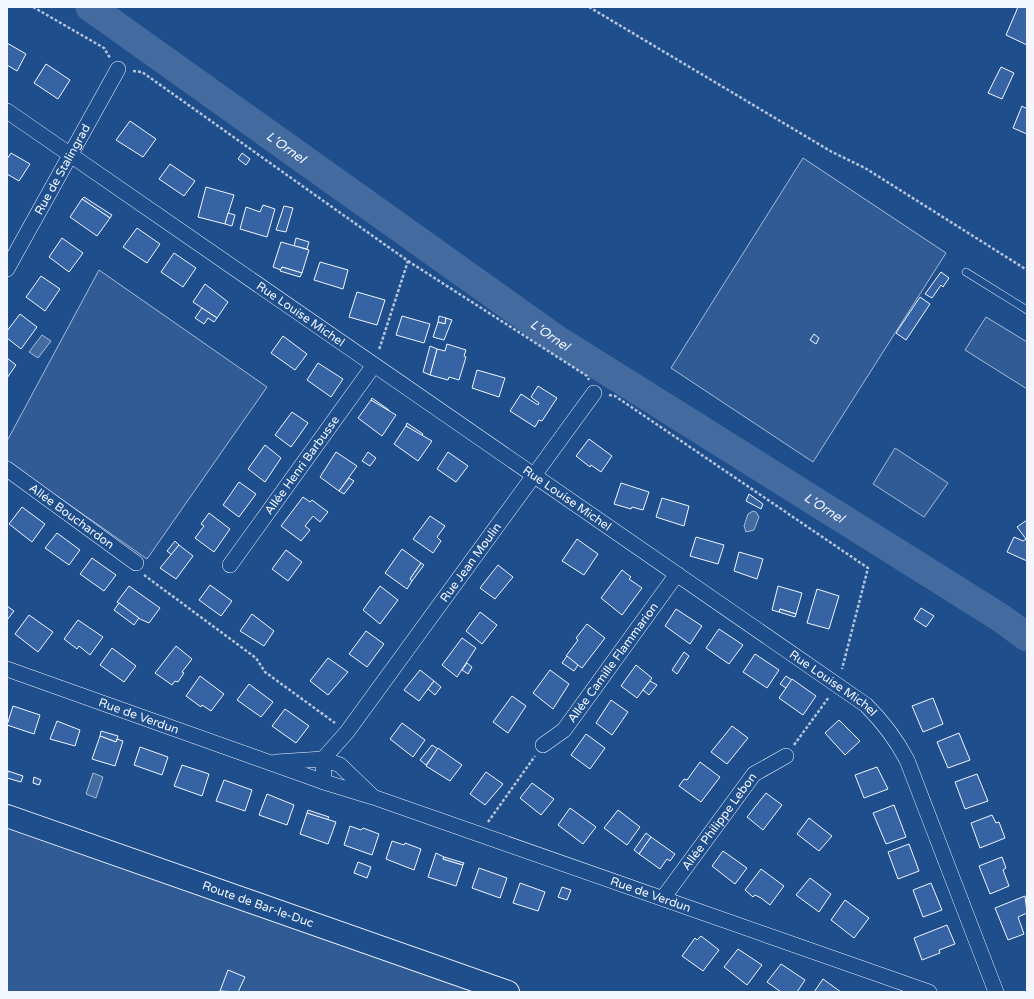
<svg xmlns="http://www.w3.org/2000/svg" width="1034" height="999" font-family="'Varela Round',sans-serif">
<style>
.built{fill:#305b95;stroke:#a8bbd7}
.water{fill:#446ba0;stroke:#a8bbd7}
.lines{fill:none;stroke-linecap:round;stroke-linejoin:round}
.river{stroke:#446ba0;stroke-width:29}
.building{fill:#3563a3;stroke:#f2f6ff}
.lane-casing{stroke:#f2f6ff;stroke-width:8}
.street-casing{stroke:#f2f6ff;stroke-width:16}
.primary-casing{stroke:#f2f6ff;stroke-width:24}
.path{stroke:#b3c4dc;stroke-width:2.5;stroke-dasharray:3 2;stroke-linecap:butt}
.lane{stroke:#1f4e8c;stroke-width:7}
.street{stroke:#1f4e8c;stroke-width:15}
.primary{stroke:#1f4e8c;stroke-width:22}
.labels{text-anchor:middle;stroke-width:3;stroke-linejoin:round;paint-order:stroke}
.street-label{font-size:12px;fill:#f2f6ff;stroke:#1f4e8c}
.water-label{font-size:13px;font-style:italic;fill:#f2f6ff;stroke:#1f4e8c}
</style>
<rect width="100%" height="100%" fill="#1f4e8c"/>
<g class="built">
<path d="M 803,158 L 946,253 L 813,462 L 671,368 Z"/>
<path d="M 99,270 L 267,387 L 147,559 L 7,461 L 7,441 Z"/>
<path d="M 986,317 L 1027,342 L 1027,389 L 965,350 Z"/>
<path d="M 895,448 L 948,483 L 924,517 L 873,484 Z"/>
<path d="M 7,806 L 277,903 L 522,992 L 7,992 Z"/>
</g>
<g class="water">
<path d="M 42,335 L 51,341 L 38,358 L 29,352 Z"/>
<path d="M 753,511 L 756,512 L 759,517 L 754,530 L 746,532 L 744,526 L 748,514 Z"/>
<path d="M 93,773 L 103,777 L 96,798 L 86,794 Z"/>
</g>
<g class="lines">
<path class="river" id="s1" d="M 90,7 L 556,339 L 1001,618 L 1027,637"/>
</g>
<g class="building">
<path d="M 1018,7 L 1027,7 L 1027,45 L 1006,35 Z"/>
<path d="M 7,43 L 26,54 L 17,71 L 7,65 Z"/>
<path d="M 46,64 L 70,80 L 58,99 L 34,83 Z"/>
<path d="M 1001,67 L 1014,73 L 1002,99 L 988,93 Z"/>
<path d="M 1022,106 L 1027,109 L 1027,134 L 1013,128 Z"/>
<path d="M 130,121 L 156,139 L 143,157 L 116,140 Z"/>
<path d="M 11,153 L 30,164 L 19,181 L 7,174 L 7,159 Z"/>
<path d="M 242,153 L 250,159 L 246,165 L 238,159 Z"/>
<path d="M 170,164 L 195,181 L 184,196 L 159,179 Z"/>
<path d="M 206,187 L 234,195 L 225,224 L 198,217 Z"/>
<path d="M 84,197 L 112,215 L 110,218 L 82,199 Z"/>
<path d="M 82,199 L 110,218 L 97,236 L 70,217 Z"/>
<path d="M 263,205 L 275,209 L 267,237 L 240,229 L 246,207 L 260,212 Z"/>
<path d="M 284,206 L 293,208 L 286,232 L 276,230 Z"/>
<path d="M 228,213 L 235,215 L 232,226 L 225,224 Z"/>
<path d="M 137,228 L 160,244 L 147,263 L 123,247 Z"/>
<path d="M 62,238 L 83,253 L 69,272 L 49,257 Z"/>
<path d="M 296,238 L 309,242 L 307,249 L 294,246 Z"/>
<path d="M 281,242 L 309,250 L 302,273 L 282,267 L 281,270 L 273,267 Z"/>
<path d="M 174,253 L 196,268 L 183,287 L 161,272 Z"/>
<path d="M 320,262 L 348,270 L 343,289 L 314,280 Z"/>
<path d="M 282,267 L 302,273 L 300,277 L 280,271 Z"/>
<path d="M 941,272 L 949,278 L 943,287 L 941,285 L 932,298 L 925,294 Z"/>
<path d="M 41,276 L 60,289 L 45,311 L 26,297 Z"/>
<path d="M 205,284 L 228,302 L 217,318 L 193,302 Z"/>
<path d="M 357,292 L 385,300 L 377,325 L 349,317 Z"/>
<path d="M 920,297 L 930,304 L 906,340 L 896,333 Z"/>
<path d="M 202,308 L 217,318 L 214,322 L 208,318 L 204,324 L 195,318 Z"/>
<path d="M 20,314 L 37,327 L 21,349 L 7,338 L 7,331 Z"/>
<path d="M 402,316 L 430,324 L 424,343 L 396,335 Z"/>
<path d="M 439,316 L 446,318 L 445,324 L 438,322 Z"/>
<path d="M 446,318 L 452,320 L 444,340 L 433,337 L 438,322 L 445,324 Z"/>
<path d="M 814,334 L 819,338 L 816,344 L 810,340 Z"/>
<path d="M 283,336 L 307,354 L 295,370 L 271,353 Z"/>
<path d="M 447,344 L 466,350 L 464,356 L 466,357 L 459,380 L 449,377 L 448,380 L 430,375 L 437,349 L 445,351 Z"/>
<path d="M 430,346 L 437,349 L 430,375 L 423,372 Z"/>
<path d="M 7,358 L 16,365 L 7,378 Z"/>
<path d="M 318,363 L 343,379 L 331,397 L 307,380 Z"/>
<path d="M 477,370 L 505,378 L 499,397 L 472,388 Z"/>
<path d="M 538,386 L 557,398 L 542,421 L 539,420 L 535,427 L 510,411 L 521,394 L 538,405 L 539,403 L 531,397 Z"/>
<path d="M 372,398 L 389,410 L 388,412 L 371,400 Z"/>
<path d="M 371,400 L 396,415 L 382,436 L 358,418 Z"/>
<path d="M 292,412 L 308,423 L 291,447 L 275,435 Z"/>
<path d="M 407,423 L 423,434 L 421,436 L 406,426 Z"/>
<path d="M 406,426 L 432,441 L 418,461 L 394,444 Z"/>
<path d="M 589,439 L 612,456 L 601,472 L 591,465 L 590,467 L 576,456 Z"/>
<path d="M 265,445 L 281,458 L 265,482 L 248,469 Z"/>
<path d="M 336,452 L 357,466 L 339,491 L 320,477 Z"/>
<path d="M 368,452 L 376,458 L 370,466 L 362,461 Z"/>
<path d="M 448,452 L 468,466 L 456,482 L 437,469 Z"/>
<path d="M 349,478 L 354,481 L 344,494 L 339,491 Z"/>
<path d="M 239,482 L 256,494 L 239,517 L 223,505 Z"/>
<path d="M 621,483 L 649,492 L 643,510 L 632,507 L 631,509 L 614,504 Z"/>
<path d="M 749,494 L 763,504 L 761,509 L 746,501 Z"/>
<path d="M 303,497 L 310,502 L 312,500 L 328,512 L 320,522 L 313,516 L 305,526 L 310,530 L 301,541 L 281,526 Z"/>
<path d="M 662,498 L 689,506 L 684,526 L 656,517 Z"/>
<path d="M 22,507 L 45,524 L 32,542 L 9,524 Z"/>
<path d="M 209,513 L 230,529 L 214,552 L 195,538 L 204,526 L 201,524 Z"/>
<path d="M 430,516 L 445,526 L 437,537 L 441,541 L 433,553 L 413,539 Z"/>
<path d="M 1027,520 L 1027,561 L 1007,552 L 1014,537 L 1023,541 L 1026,539 L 1017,527 Z"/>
<path d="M 57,533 L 80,550 L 69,565 L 45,548 Z"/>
<path d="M 696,537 L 724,545 L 718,564 L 690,556 Z"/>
<path d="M 577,539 L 598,554 L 584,575 L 562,561 Z"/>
<path d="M 175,541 L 179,545 L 172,555 L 167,551 Z"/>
<path d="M 179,545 L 193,556 L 176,579 L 160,568 Z"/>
<path d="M 402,549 L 421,563 L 410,579 L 412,581 L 407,589 L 385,573 Z"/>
<path d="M 286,550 L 302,562 L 288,581 L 272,569 Z"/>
<path d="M 739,552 L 763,559 L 757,579 L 734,571 Z"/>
<path d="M 92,558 L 116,575 L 104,591 L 80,574 Z"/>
<path d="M 421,563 L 424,565 L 412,581 L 410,579 Z"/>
<path d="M 498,565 L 513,577 L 495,599 L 480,588 Z"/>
<path d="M 622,570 L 631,577 L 629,579 L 642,588 L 622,615 L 601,598 Z"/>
<path d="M 210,585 L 232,601 L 221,616 L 199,600 Z"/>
<path d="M 129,586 L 160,608 L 149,623 L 140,619 L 117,602 Z"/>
<path d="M 380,586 L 398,600 L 380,624 L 363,610 Z"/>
<path d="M 778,586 L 802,593 L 796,614 L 780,609 L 779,612 L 772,610 Z"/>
<path d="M 817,589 L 839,596 L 829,629 L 807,623 Z"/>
<path d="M 119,603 L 139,618 L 134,625 L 114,610 Z"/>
<path d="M 7,606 L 14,611 L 7,620 Z"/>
<path d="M 921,608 L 934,616 L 926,627 L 914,619 Z"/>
<path d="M 676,609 L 702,626 L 690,644 L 665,626 Z"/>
<path d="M 780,609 L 796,614 L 795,617 L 779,612 Z"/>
<path d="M 480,612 L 497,625 L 482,644 L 466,631 Z"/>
<path d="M 252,614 L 274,631 L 264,646 L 240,631 Z"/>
<path d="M 29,615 L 53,632 L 38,652 L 15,634 Z"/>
<path d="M 78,620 L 103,637 L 90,655 L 79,646 L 77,649 L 64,639 Z"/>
<path d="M 587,624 L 605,638 L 582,668 L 566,656 L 578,640 L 576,638 Z"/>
<path d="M 719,629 L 743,645 L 729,664 L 706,648 Z"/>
<path d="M 366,631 L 384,644 L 367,667 L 349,654 Z"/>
<path d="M 462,638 L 476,648 L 457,677 L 442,665 Z"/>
<path d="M 176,646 L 192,659 L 182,672 L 184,673 L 178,682 L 175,681 L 172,685 L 155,673 Z"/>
<path d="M 112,648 L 136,666 L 124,682 L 100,665 Z"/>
<path d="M 684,652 L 689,656 L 677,674 L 672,670 Z"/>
<path d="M 755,654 L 779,670 L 767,688 L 743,672 Z"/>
<path d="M 567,656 L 578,665 L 574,671 L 562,663 Z"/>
<path d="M 328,658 L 348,672 L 328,695 L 310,681 Z"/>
<path d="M 467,663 L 472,667 L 468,674 L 462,670 Z"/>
<path d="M 636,665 L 652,678 L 637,698 L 621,686 Z"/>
<path d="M 420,670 L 434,681 L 419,701 L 404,690 Z"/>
<path d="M 550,670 L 569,684 L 553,709 L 533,693 Z"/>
<path d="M 200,676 L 224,694 L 211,711 L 202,705 L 201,707 L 186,696 Z"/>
<path d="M 786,676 L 792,680 L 786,688 L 780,684 Z"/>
<path d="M 792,679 L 816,696 L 803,715 L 779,698 Z"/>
<path d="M 434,681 L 441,687 L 435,695 L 428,689 Z"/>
<path d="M 650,681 L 657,685 L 649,695 L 643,690 Z"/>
<path d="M 249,684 L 273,702 L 261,717 L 237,700 Z"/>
<path d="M 512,696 L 526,706 L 508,733 L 493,722 Z"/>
<path d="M 933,698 L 943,724 L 923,732 L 912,706 Z"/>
<path d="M 611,700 L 628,712 L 612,735 L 596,723 Z"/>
<path d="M 13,706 L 40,715 L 34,734 L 7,725 Z"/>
<path d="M 285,709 L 309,726 L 296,743 L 272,726 Z"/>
<path d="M 839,720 L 860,741 L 845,755 L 825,733 Z"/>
<path d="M 57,721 L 80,730 L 75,746 L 50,739 Z"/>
<path d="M 402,723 L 425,740 L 413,757 L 390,739 Z"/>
<path d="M 732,726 L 748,738 L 727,764 L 711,752 Z"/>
<path d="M 101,731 L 118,736 L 116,742 L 100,736 Z"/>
<path d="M 959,733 L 970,760 L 948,768 L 937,742 Z"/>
<path d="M 586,734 L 605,748 L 590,769 L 571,755 Z"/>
<path d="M 100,736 L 116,742 L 117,739 L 123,741 L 115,766 L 92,759 Z"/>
<path d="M 432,745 L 438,749 L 426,765 L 420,760 Z"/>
<path d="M 140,747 L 168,757 L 162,775 L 134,765 Z"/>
<path d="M 438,748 L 462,765 L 450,781 L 426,766 Z"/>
<path d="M 700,762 L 720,777 L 701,802 L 679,786 L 684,779 L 687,780 Z"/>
<path d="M 182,765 L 209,774 L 202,796 L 174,786 Z"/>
<path d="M 877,767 L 888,789 L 864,798 L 855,775 Z"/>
<path d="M 8,771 L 23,776 L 21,782 L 7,778 Z"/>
<path d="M 486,772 L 503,784 L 485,805 L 470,794 Z"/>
<path d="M 977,774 L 988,801 L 965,809 L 955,782 Z"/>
<path d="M 34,777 L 41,780 L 39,785 L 33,783 Z"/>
<path d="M 224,780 L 252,790 L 245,811 L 216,801 Z"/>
<path d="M 532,783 L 554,799 L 541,815 L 520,798 Z"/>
<path d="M 766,793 L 782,805 L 763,830 L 747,817 Z"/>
<path d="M 267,794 L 294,805 L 287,825 L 259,815 Z"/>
<path d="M 894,805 L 906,837 L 886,844 L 873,813 Z"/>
<path d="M 570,808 L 596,827 L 583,844 L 558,825 Z"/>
<path d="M 308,810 L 329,817 L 327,820 L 307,813 Z"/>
<path d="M 618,810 L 640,827 L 627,845 L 604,828 Z"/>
<path d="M 307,813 L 336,822 L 328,844 L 300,834 Z"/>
<path d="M 992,815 L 996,823 L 999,822 L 1005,838 L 980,848 L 971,823 Z"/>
<path d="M 809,818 L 832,836 L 819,851 L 797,834 Z"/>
<path d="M 350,826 L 361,830 L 363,828 L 379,834 L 372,855 L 344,845 Z"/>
<path d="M 646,833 L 651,837 L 639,854 L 634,850 Z"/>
<path d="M 651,837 L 675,854 L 670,861 L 667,859 L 660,869 L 639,854 Z"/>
<path d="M 392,841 L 404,845 L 405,843 L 421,849 L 414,870 L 386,859 Z"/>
<path d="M 909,844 L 919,871 L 898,879 L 888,852 Z"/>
<path d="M 723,851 L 747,868 L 735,884 L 712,866 Z"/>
<path d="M 436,853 L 444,857 L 443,859 L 463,865 L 456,886 L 428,877 Z"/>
<path d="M 444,857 L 464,863 L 463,865 L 443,859 Z"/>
<path d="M 1002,857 L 1006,868 L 1003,870 L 1009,886 L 990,894 L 979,866 Z"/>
<path d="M 358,862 L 371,867 L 367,878 L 354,873 Z"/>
<path d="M 479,868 L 507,878 L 500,898 L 472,888 Z"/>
<path d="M 761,869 L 784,886 L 770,905 L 761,898 L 755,895 L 753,897 L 745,890 Z"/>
<path d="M 810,878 L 831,894 L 819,912 L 796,895 Z"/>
<path d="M 520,883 L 545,892 L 538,911 L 513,903 Z"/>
<path d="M 931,883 L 942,910 L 923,917 L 913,890 Z"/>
<path d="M 562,887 L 571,890 L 567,900 L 558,897 Z"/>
<path d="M 1025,896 L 1027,913 L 1018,917 L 1024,934 L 1008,940 L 995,908 Z"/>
<path d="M 845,900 L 869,918 L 854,938 L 831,920 Z"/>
<path d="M 947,925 L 955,944 L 939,950 L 940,953 L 922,960 L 914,938 Z"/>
<path d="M 701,936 L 719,950 L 703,971 L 682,956 L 695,938 L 697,940 Z"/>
<path d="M 738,949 L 762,965 L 747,985 L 724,967 Z"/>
<path d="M 781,964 L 805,980 L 797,992 L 781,992 L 767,982 Z"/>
<path d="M 228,970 L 245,977 L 238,992 L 220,991 Z"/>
<path d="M 823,979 L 834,987 L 841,992 L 814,992 Z"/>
</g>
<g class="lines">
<defs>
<path id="lane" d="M 966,272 L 1027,310"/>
<g id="street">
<path id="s2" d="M 7,111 L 866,705 C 883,722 896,739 907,760 L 996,992"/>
<path id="s3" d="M 7,269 L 118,69"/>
<path id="s4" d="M 7,469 L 136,563"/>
<path id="s5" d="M 230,565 L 374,365"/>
<path id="s6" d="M 7,669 L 324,782 L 373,797 L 929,992"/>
<path id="s7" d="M 543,745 L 564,730 L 677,574"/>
<path d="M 276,762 L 323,759 L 340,765 L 371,795"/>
<path id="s8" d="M 324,782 L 323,759 L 347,732 L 594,393"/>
<path id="s9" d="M 663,898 L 754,774 L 786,756"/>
</g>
<g id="primary">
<path id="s10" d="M 7,816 L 508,992"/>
</g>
</defs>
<use href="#lane" class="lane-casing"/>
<use href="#street" class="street-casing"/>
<use href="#primary" class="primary-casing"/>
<g class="path">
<path d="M 33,7 L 104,48 L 110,58"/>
<path d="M 589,7 L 832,152 L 865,168 L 1027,270"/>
<path d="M 133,71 L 142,72 L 408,261 L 379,350"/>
<path d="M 408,261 L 587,376 L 589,380"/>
<path d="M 609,395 L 615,396 L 868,568 L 842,669"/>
<path d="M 144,575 L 256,658 L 265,672 L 335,723"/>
<path d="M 794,745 L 829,697"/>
<path d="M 488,822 L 535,756"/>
</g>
<use href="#lane" class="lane"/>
<use href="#street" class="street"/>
<use href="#primary" class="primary"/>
</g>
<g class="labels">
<g class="street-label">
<text dy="4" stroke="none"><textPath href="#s3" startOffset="114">Rue de Stalingrad</textPath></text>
<text dy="4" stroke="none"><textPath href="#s2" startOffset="357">Rue Louise Michel</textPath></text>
<text dy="4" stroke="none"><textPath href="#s5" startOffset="123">Allée Henri Barbusse</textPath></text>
<text dy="4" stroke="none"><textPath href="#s2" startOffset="681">Rue Louise Michel</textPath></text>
<text dy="4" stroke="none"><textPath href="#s4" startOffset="80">Allée Bouchardon</textPath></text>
<text dy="4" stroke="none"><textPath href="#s8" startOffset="269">Rue Jean Moulin</textPath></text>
<text dy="4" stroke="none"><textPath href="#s7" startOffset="109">Allée Camille Flammarion</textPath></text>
<text dy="4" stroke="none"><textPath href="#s2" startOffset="1005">Rue Louise Michel</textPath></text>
<text dy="4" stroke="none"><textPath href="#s6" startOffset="140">Rue de Verdun</textPath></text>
<text dy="4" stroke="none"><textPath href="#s9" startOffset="95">Allée Philippe Lebon</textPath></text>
<text dy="4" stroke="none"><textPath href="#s6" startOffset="682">Rue de Verdun</textPath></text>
<text dy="4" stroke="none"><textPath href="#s10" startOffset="266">Route de Bar-le-Duc</textPath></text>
</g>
<g class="water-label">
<text dy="5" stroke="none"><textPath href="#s1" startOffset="241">L'Ornel</textPath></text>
<text dy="5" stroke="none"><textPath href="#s1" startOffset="565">L'Ornel</textPath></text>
<text dy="5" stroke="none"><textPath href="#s1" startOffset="889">L'Ornel</textPath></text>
</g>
</g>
<rect width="1034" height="999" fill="none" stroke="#f2f6ff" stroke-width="16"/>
</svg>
